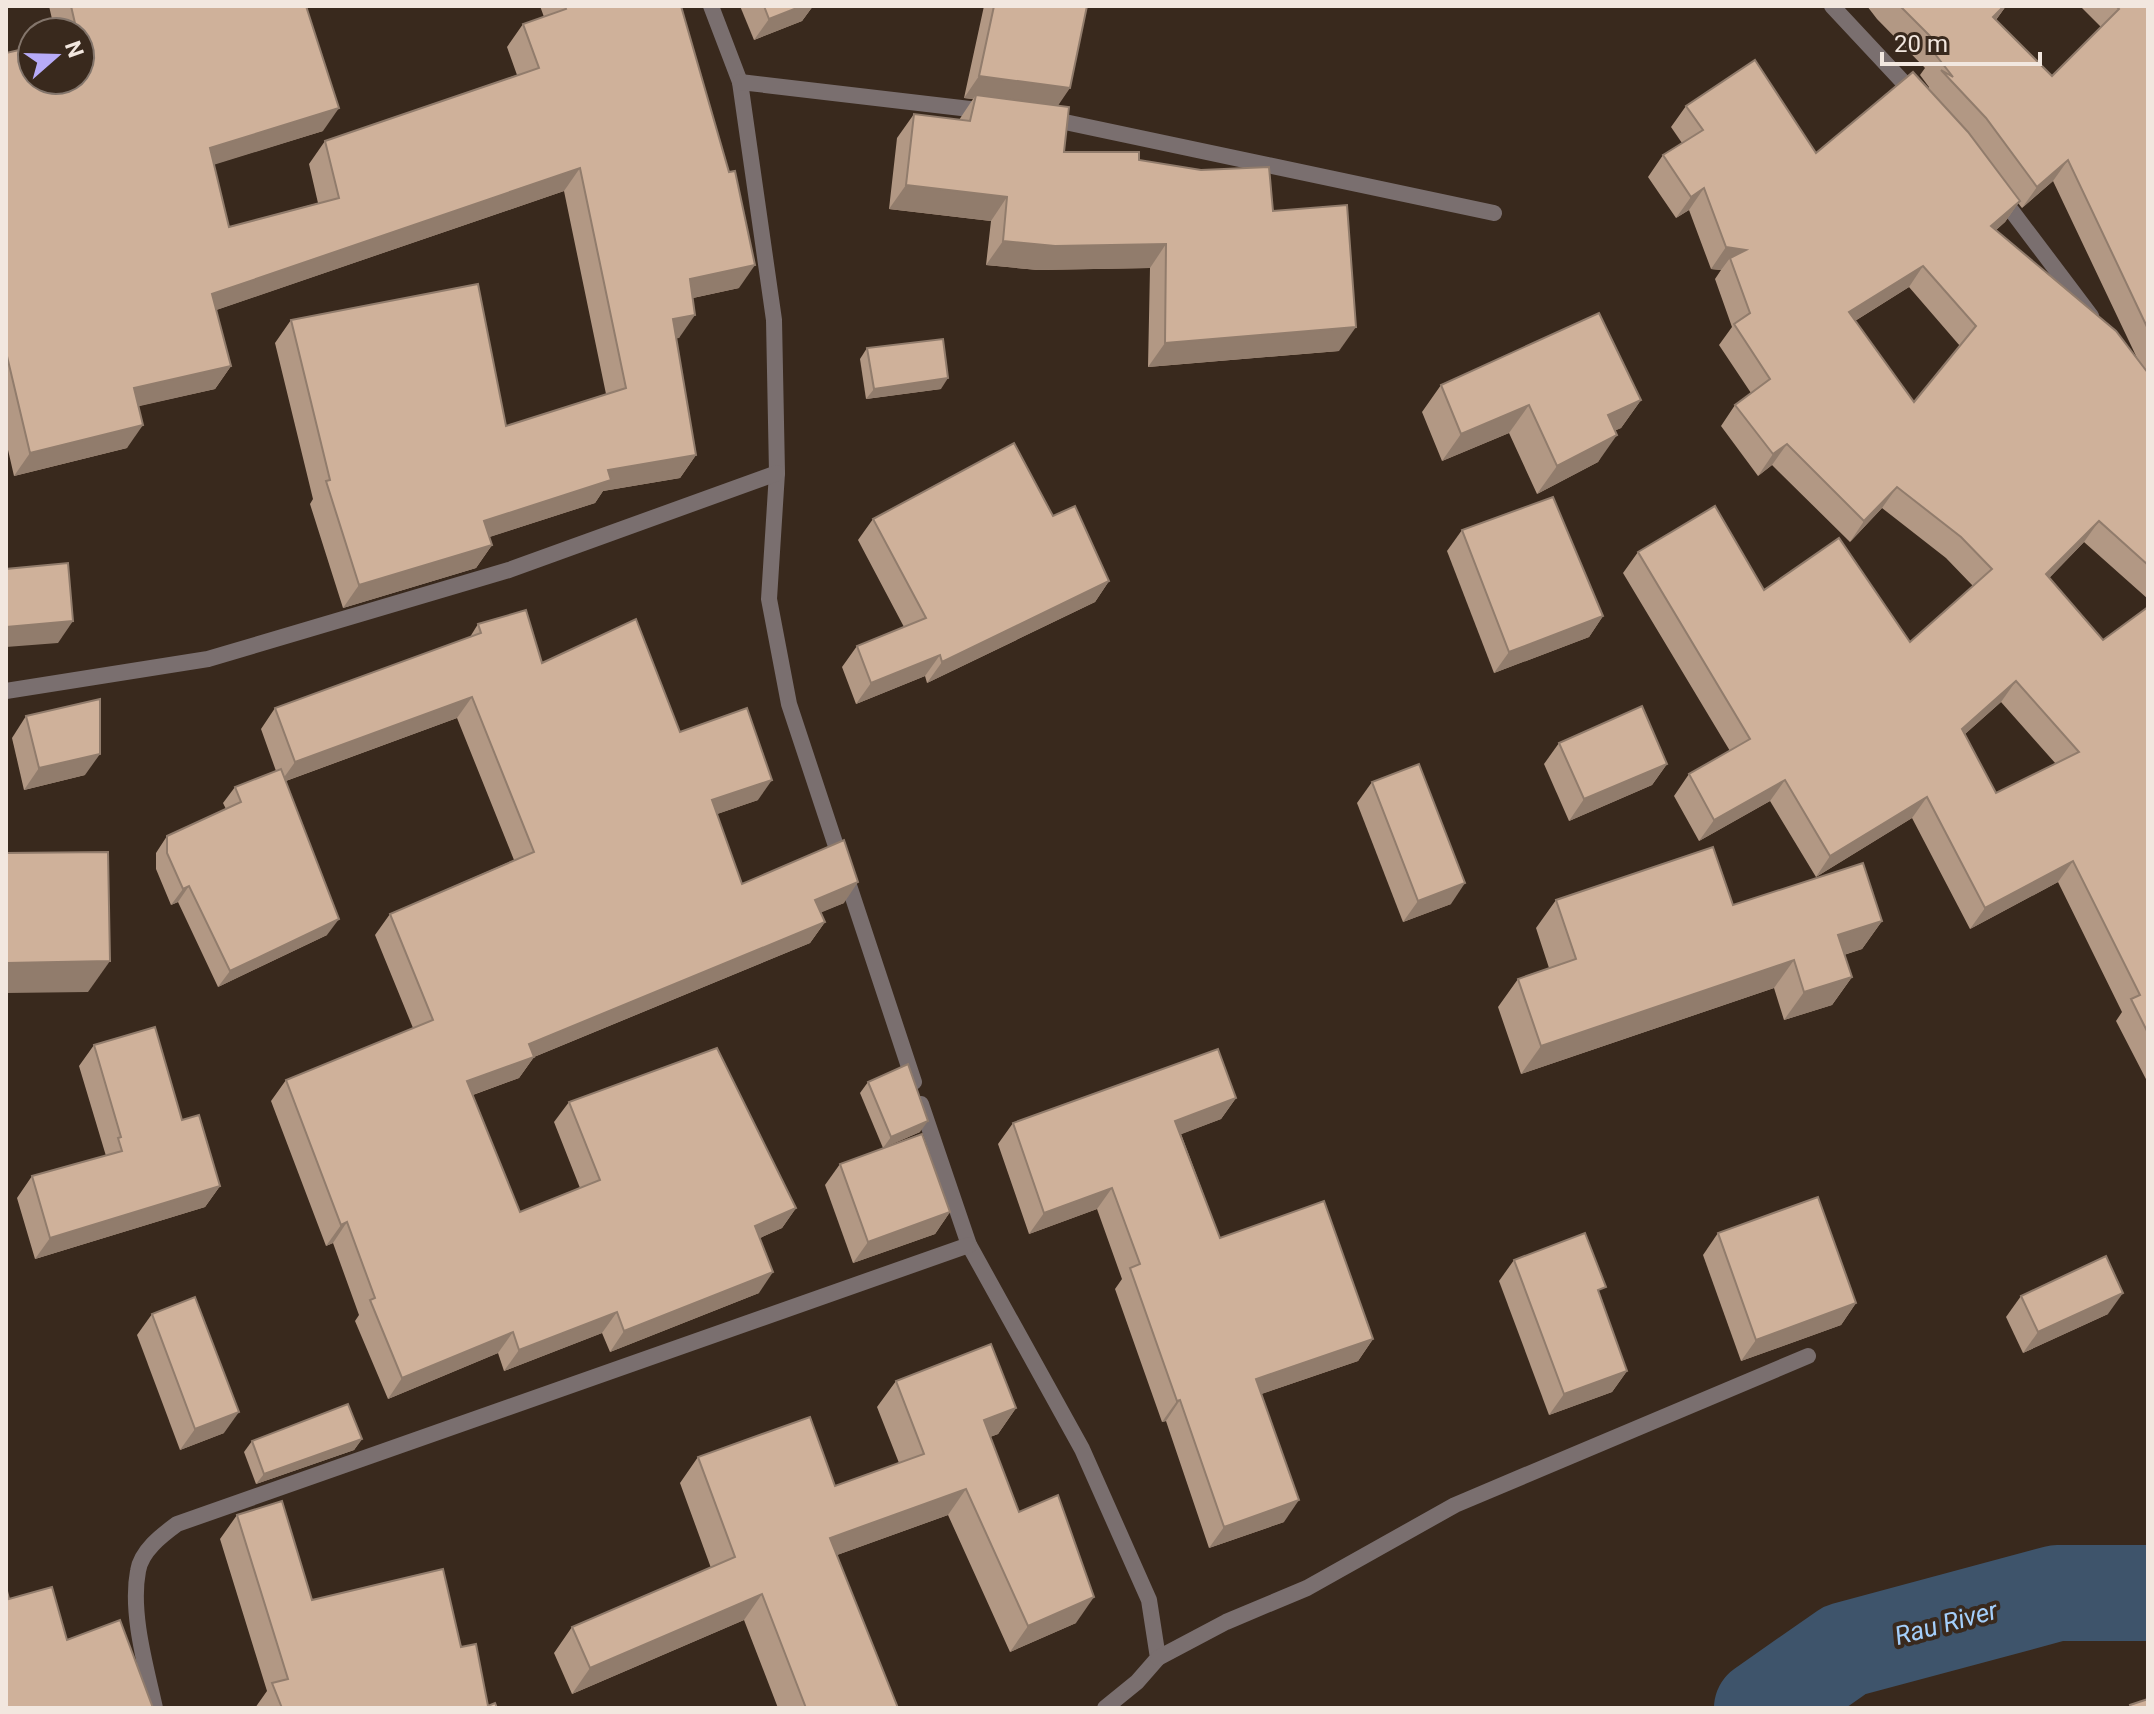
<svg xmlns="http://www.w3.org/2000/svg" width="2154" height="1714" font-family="Roboto,sans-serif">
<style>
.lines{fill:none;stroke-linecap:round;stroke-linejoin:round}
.river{stroke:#3e546b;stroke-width:96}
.street{stroke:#7a6f6f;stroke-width:16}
.wall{fill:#b29884;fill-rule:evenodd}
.shaded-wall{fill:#917c6c}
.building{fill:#cfb19a;stroke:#917c6c;stroke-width:2;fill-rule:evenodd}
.labels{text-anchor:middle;stroke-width:8;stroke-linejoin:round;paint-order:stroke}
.water-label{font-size:26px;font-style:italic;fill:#a4cffb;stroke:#39291d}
</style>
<rect width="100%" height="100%" fill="#39291d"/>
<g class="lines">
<path class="river" d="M 1762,1708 L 1845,1650 L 2057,1593 L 2148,1593"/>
<g class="street">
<path d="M 711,6 L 740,82 L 774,320 L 777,473 L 769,599 L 789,704 L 914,1082"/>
<path d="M 1832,6 L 1917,97"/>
<path d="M 740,82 L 987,111"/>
<path d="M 1046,118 L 1494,213"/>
<path d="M 1999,194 L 2091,316"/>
<path d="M 6,691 L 208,659 L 509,570 L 777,473"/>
<path d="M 921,1104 L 969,1245 L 1082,1449 L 1149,1600 L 1158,1658 L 1137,1682 L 1105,1708"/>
<path d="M 1158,1658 L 1226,1622 L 1307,1588 L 1455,1505 L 1808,1356"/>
<path d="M 155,1708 C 146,1667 130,1613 138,1571 C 141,1551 162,1535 177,1524 L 969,1245"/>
</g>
</g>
<g class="wall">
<path d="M 49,6 L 306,6 L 323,131 L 214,164 L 229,227 L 318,203 L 309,164 L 325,141 L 517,75 L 507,47 L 523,24 L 544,17 L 540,6 L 681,6 L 739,288 L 693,298 L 679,338 L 676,338 L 696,455 L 680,478 L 603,491 L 595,503 L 489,537 L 492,545 L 476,568 L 343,608 L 310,504 L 313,499 L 275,343 L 291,320 L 506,426 L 606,394 L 564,191 L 216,310 L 231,366 L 215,389 L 138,406 L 127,448 L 14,476 L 6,441 L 6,53 L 32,80 L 80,32 L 55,32 Z"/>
<path d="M 740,6 L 813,6 L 802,21 L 754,40 Z"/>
<path d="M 984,6 L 1087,6 L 1058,105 L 1064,152 L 1139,160 L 1273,211 L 1339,351 L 1148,367 L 1150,268 L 1038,270 L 986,265 L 991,221 L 889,209 L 897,138 L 914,114 L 959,120 L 973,99 L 964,98 Z"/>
<path d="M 1867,6 L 2006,6 L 1996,20 L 2052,76 L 2101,27 L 2080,6 L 2148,6 L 2148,599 L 2084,542 L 2049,578 L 2103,640 L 2148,607 L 2148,1083 L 2116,1021 L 2122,1012 L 2058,882 L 1970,929 L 1912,818 L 1816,877 L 1770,801 L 1699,841 L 1674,796 L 1689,774 L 1730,751 L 1623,573 L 1638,552 L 1764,590 L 1910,642 L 1973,586 L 1946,558 L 1882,508 L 1850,542 L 1772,465 L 1758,476 L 1721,426 L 1735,405 L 1751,393 L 1719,345 L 1732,327 L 1715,279 L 1721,270 L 1711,269 L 1689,210 L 1676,218 L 1648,177 L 1663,155 L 1682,143 L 1671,127 L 1686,106 L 1816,153 L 1928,89 L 1929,87 L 1920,75 L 1925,68 L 1877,19 ZM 2053,181 L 2137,358 L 1996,230 L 2005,222 L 2018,203 L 2022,208 ZM 1909,287 L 1960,346 L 1914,402 L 1855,321 ZM 2001,702 L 2056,764 L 1996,793 L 1965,734 Z"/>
<path d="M 867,348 L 941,389 L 866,399 L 860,359 Z"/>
<path d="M 1441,385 L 1641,400 L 1621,428 L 1616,430 L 1598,462 L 1537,494 L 1509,433 L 1442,461 L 1422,412 Z"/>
<path d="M 1053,516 L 1109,581 L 1095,602 L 927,683 L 925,676 L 856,704 L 842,667 L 857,646 L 904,627 L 858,540 L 873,519 Z"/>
<path d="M 1462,530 L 1603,616 L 1589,637 L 1494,673 L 1447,551 Z"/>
<path d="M 478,624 L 542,663 L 680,732 L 758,800 L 717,814 L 742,884 L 844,903 L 821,912 L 825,922 L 810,943 L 534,1057 L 519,1078 L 473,1095 L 520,1212 L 580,1188 L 554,1122 L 569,1102 L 796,1208 L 782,1228 L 760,1238 L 759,1293 L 610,1352 L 602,1333 L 504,1371 L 498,1353 L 388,1399 L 355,1321 L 359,1315 L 333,1243 L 326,1246 L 271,1101 L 286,1080 L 413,1028 L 375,935 L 390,914 L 514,860 L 457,718 L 286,781 L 327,935 L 218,987 L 178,902 L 171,905 L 156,869 L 156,853 L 167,836 L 226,809 L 223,803 L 235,787 L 276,771 L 261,729 L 275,708 L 470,637 Z"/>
<path d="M 26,716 L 85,775 L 24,790 L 12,738 Z"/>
<path d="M 1559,743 L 1667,764 L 1652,785 L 1569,821 L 1544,764 Z"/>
<path d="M 1372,782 L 1451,904 L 1403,922 L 1357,803 Z"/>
<path d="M 1556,900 L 1733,905 L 1882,921 L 1862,949 L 1844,955 L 1852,977 L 1832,1005 L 1784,1020 L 1774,988 L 1521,1074 L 1498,1007 L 1518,979 L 1549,968 L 1536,928 Z"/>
<path d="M 94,1045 L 182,1120 L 220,1186 L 205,1207 L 35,1259 L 17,1198 L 32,1176 L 106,1156 L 79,1066 Z"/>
<path d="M 868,1082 L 920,1132 L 883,1148 L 860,1093 Z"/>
<path d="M 1236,1098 L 1221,1119 L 1181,1134 L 1220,1238 L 1373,1339 L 1358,1361 L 1261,1394 L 1284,1522 L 1209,1548 L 1166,1421 L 1162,1422 L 1115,1289 L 1122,1279 L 1097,1209 L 1029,1234 L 998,1144 L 1013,1123 Z"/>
<path d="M 840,1164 L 950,1212 L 935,1234 L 853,1263 L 825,1185 Z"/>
<path d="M 1718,1233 L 1856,1303 L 1841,1325 L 1741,1361 L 1703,1255 Z"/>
<path d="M 1514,1260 L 1600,1296 L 1627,1371 L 1612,1392 L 1549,1415 L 1499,1281 Z"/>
<path d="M 2021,1296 L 2108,1314 L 2023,1353 L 2006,1317 Z"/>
<path d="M 152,1314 L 224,1433 L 180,1450 L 137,1335 Z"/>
<path d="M 896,1381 L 1016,1408 L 998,1434 L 990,1437 L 1019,1512 L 1076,1623 L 1010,1652 L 948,1515 L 837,1555 L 898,1708 L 778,1708 L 744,1620 L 572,1694 L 554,1653 L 572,1627 L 711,1568 L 680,1483 L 698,1457 L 835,1486 L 899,1463 L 877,1407 Z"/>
<path d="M 362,1439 L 354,1450 L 256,1484 L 244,1452 L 252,1441 Z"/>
<path d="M 237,1515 L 312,1600 L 461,1647 L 488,1706 L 497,1708 L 255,1708 L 267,1691 L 220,1539 Z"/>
</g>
<g class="shaded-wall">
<path d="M 802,6 L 813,6 L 802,21 L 754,40 L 769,19 Z"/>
<path d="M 2004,6 L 2006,6 L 1995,21 L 1993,17 Z"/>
<path d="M 979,76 L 1070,88 L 1055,110 L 976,95 L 973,99 L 964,98 Z"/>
<path d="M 339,108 L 323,131 L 194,171 L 210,148 Z"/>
<path d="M 2068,160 L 2053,181 L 2022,208 L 2037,187 Z"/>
<path d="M 580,168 L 564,191 L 196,317 L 212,294 Z"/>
<path d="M 906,185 L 1007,197 L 991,221 L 889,209 Z"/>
<path d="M 1704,188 L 1689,210 L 1676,218 L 1691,197 Z"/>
<path d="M 2020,201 L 2005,222 L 1976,248 L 1991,226 Z"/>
<path d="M 1003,241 L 1166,244 L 1150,268 L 1038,270 L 986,265 Z"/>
<path d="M 1726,247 L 1746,250 L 1730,258 L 1721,270 L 1711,269 Z"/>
<path d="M 755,265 L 739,288 L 674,302 L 690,279 Z"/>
<path d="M 1923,266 L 1909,287 L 1834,334 L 1849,312 Z"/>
<path d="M 695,315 L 679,338 L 657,342 L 673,319 Z"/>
<path d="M 1356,327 L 1339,351 L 1148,367 L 1165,343 Z"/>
<path d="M 231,366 L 215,389 L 118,411 L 134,388 Z"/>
<path d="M 948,378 L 941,389 L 866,399 L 874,389 Z"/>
<path d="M 1641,400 L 1621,428 L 1589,442 L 1608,415 Z"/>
<path d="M 1529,405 L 1509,433 L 1442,461 L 1461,434 Z"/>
<path d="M 143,425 L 127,448 L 14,476 L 30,453 Z"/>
<path d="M 1617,435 L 1598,462 L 1537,494 L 1557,466 Z"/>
<path d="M 1787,444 L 1772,465 L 1758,476 L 1773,454 Z"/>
<path d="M 696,455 L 680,478 L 603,491 L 595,503 L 468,544 L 484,521 L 608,470 Z"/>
<path d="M 1897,487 L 1882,508 L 1850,542 L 1864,521 Z"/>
<path d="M 2099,521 L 2084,542 L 2032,596 L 2046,574 Z"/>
<path d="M 492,545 L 476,568 L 343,608 L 359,585 Z"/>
<path d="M 1109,581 L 1095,602 L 927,683 L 942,662 Z"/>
<path d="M 1603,616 L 1589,637 L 1494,673 L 1509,652 Z"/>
<path d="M 73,621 L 58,643 L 6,647 L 6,627 Z"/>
<path d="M 940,655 L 925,676 L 856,704 L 871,683 Z"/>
<path d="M 2016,681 L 2001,702 L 1947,750 L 1962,729 Z"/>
<path d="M 472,697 L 457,718 L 280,783 L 295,762 Z"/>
<path d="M 100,754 L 85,775 L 24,790 L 39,768 Z"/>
<path d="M 1667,764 L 1652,785 L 1569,821 L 1584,799 Z"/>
<path d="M 772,780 L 758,800 L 697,821 L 712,800 Z"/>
<path d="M 1785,780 L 1770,801 L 1699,841 L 1714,820 Z"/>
<path d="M 1927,797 L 1912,818 L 1816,877 L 1830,856 Z"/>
<path d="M 2073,861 L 2058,882 L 1970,929 L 1985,908 Z"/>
<path d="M 858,882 L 844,903 L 801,921 L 815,900 Z"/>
<path d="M 1465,883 L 1451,904 L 1403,922 L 1418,901 Z"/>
<path d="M 189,886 L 178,902 L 171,905 L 183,889 Z"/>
<path d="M 339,919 L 327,935 L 218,987 L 230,971 Z"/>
<path d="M 1882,921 L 1862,949 L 1818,963 L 1838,935 Z"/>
<path d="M 825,922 L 810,943 L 529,1059 L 534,1057 L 519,1078 L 453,1102 L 467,1081 L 529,1044 Z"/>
<path d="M 1794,960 L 1774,988 L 1521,1074 L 1541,1046 Z"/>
<path d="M 110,961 L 88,992 L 6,993 L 6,963 Z"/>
<path d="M 1852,977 L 1832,1005 L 1784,1020 L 1804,992 Z"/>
<path d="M 1236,1098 L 1221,1119 L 1161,1142 L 1175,1121 Z"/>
<path d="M 928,1121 L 920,1132 L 883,1148 L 891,1137 Z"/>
<path d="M 220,1186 L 205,1207 L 35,1259 L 50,1238 Z"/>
<path d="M 1112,1188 L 1097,1209 L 1029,1234 L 1044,1213 Z"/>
<path d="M 796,1208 L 782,1228 L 740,1247 L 755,1226 Z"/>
<path d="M 950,1212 L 935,1234 L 853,1263 L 868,1242 Z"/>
<path d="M 347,1222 L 333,1243 L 326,1246 L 341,1225 Z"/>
<path d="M 773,1272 L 759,1293 L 610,1352 L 624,1331 Z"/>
<path d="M 2123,1293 L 2108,1314 L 2023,1353 L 2038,1332 Z"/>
<path d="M 1856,1303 L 1841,1325 L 1741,1361 L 1756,1340 Z"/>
<path d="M 617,1312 L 602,1333 L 504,1371 L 519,1350 Z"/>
<path d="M 513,1332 L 498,1353 L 388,1399 L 402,1378 Z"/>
<path d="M 1373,1339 L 1358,1361 L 1241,1401 L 1256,1379 Z"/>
<path d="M 1627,1371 L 1612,1392 L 1549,1415 L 1564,1394 Z"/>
<path d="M 1180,1400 L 1166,1421 L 1162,1422 L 1177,1401 Z"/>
<path d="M 1016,1408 L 998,1434 L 966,1446 L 984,1420 Z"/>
<path d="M 239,1412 L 224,1433 L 180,1450 L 195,1429 Z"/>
<path d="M 362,1439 L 354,1450 L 256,1484 L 264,1474 Z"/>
<path d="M 966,1489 L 948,1515 L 812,1564 L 830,1538 Z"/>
<path d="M 1299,1500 L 1284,1522 L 1209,1548 L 1224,1527 Z"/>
<path d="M 762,1594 L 744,1620 L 572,1694 L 590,1668 Z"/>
<path d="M 1094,1597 L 1076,1623 L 1010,1652 L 1028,1626 Z"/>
</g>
<g class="building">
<path d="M 71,6 L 306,6 L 339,108 L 210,148 L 229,227 L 339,198 L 325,141 L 539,68 L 523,24 L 566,9 L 565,6 L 681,6 L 729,172 L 735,171 L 755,265 L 690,279 L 695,315 L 673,319 L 696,455 L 608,470 L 611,480 L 484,521 L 492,545 L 359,585 L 326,481 L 330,480 L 291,320 L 478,284 L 506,426 L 626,388 L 580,168 L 212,294 L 231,366 L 134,388 L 143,425 L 30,453 L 6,352 L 6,53 L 32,47 L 32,80 L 80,80 L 80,32 L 77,32 Z"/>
<path d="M 764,6 L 802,6 L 769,19 Z"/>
<path d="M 994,6 L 1087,6 L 1070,88 L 979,76 Z"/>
<path d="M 1900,6 L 2004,6 L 1993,17 L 2052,76 L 2119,9 L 2116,6 L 2148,6 L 2148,329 L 2068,160 L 2037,187 L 1986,118 L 1941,70 L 1953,77 L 1935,54 L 1942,48 Z"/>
<path d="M 1755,60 L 1816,153 L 1913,72 L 1968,132 L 2020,201 L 1991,226 L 2116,331 L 2148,373 L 2148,565 L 2099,521 L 2046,574 L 2103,640 L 2148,607 L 2148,1033 L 2131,999 L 2140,995 L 2073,861 L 1985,908 L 1927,797 L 1830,856 L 1785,780 L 1714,820 L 1689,774 L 1750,739 L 1638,552 L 1715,506 L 1764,590 L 1839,538 L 1910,642 L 1992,569 L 1961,537 L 1897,487 L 1864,521 L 1787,444 L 1773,454 L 1735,405 L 1770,379 L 1734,324 L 1750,313 L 1730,258 L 1746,250 L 1726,247 L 1704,188 L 1691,197 L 1663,155 L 1703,130 L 1686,106 ZM 1923,266 L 1976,326 L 1914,402 L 1849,312 ZM 2016,681 L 2079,752 L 1996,793 L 1962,729 Z"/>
<path d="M 976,95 L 1069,107 L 1064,152 L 1139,152 L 1139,160 L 1201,170 L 1269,167 L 1273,211 L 1347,205 L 1356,327 L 1165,343 L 1166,244 L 1055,246 L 1003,241 L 1007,197 L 906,185 L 914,114 L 970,121 Z"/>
<path d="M 1599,313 L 1641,400 L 1608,415 L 1617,435 L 1557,466 L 1529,405 L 1461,434 L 1441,385 Z"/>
<path d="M 943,339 L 948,378 L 874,389 L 867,348 Z"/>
<path d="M 1014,443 L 1053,516 L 1075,506 L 1109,581 L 942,662 L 940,655 L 871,683 L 857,646 L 926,618 L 873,519 Z"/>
<path d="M 1553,497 L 1603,616 L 1509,652 L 1462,530 Z"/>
<path d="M 68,563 L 73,621 L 6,627 L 6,569 Z"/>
<path d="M 526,610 L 542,663 L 636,619 L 680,732 L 747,708 L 772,780 L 712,800 L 742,884 L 844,840 L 858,882 L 815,900 L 825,922 L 529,1044 L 534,1057 L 467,1081 L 520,1212 L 600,1180 L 569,1102 L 717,1048 L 796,1208 L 755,1226 L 773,1272 L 624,1331 L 617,1312 L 519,1350 L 513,1332 L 402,1378 L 370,1300 L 375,1298 L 347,1222 L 341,1225 L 286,1080 L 433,1020 L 390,914 L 534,852 L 472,697 L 295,762 L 275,708 L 481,633 L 478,624 Z"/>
<path d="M 100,699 L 100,754 L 39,768 L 26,716 Z"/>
<path d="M 1642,706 L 1667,764 L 1584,799 L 1559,743 Z"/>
<path d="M 1419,764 L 1465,883 L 1418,901 L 1372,782 Z"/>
<path d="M 281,769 L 339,919 L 230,971 L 189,886 L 183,889 L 167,853 L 167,836 L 241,802 L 235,787 Z"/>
<path d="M 1713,847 L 1733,905 L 1863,863 L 1882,921 L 1838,935 L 1852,977 L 1804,992 L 1794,960 L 1541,1046 L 1518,979 L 1576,959 L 1556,900 Z"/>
<path d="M 108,852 L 110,961 L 6,963 L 6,853 Z"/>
<path d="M 155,1027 L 182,1120 L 199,1115 L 220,1186 L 50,1238 L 32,1176 L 122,1151 L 118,1138 L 121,1137 L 94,1045 Z"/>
<path d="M 1218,1049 L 1236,1098 L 1175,1121 L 1220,1238 L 1324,1201 L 1373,1339 L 1256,1379 L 1299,1500 L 1224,1527 L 1180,1400 L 1177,1401 L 1130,1268 L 1140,1264 L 1112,1188 L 1044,1213 L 1013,1123 Z"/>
<path d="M 908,1064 L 928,1121 L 891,1137 L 868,1082 Z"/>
<path d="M 922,1134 L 950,1212 L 868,1242 L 840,1164 Z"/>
<path d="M 1818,1197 L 1856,1303 L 1756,1340 L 1718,1233 Z"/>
<path d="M 1585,1233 L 1606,1287 L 1598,1290 L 1627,1371 L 1564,1394 L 1514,1260 Z"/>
<path d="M 2106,1256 L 2123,1293 L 2038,1332 L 2021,1296 Z"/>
<path d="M 195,1297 L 239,1412 L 195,1429 L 152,1314 Z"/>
<path d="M 991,1344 L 1016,1408 L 984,1420 L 1019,1512 L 1058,1495 L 1094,1597 L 1028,1626 L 966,1489 L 830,1538 L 898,1708 L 806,1708 L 762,1594 L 590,1668 L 572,1627 L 735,1557 L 698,1457 L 810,1417 L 835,1486 L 924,1454 L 896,1381 Z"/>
<path d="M 348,1404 L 362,1439 L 264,1474 L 252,1441 Z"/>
<path d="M 282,1501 L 312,1600 L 443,1569 L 461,1647 L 476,1644 L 488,1706 L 495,1703 L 497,1708 L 282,1708 L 272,1683 L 288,1679 L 237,1515 Z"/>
<path d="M 6,1587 L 9,1599 L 52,1587 L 67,1640 L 120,1620 L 153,1708 L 6,1708 Z"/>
<path d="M 2148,1699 L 2148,1708 L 2131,1708 L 2130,1705 Z"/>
</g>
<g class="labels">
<g class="water-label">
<text transform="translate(1946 1623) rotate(-15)" y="9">Rau River</text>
</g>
</g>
<rect width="2154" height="1714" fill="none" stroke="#f2e7df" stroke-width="16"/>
<g transform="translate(56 56) rotate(70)"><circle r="38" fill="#39291d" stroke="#83756b" stroke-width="2"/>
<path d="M0-6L14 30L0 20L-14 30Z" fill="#b7abf8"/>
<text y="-12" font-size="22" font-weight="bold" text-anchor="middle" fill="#f2e7df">N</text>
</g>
<path d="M1882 52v12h158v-12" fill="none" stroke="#f2e7df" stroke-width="4"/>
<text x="1894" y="52" font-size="24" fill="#f2e7df" stroke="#39291d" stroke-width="6" paint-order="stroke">20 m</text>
</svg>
